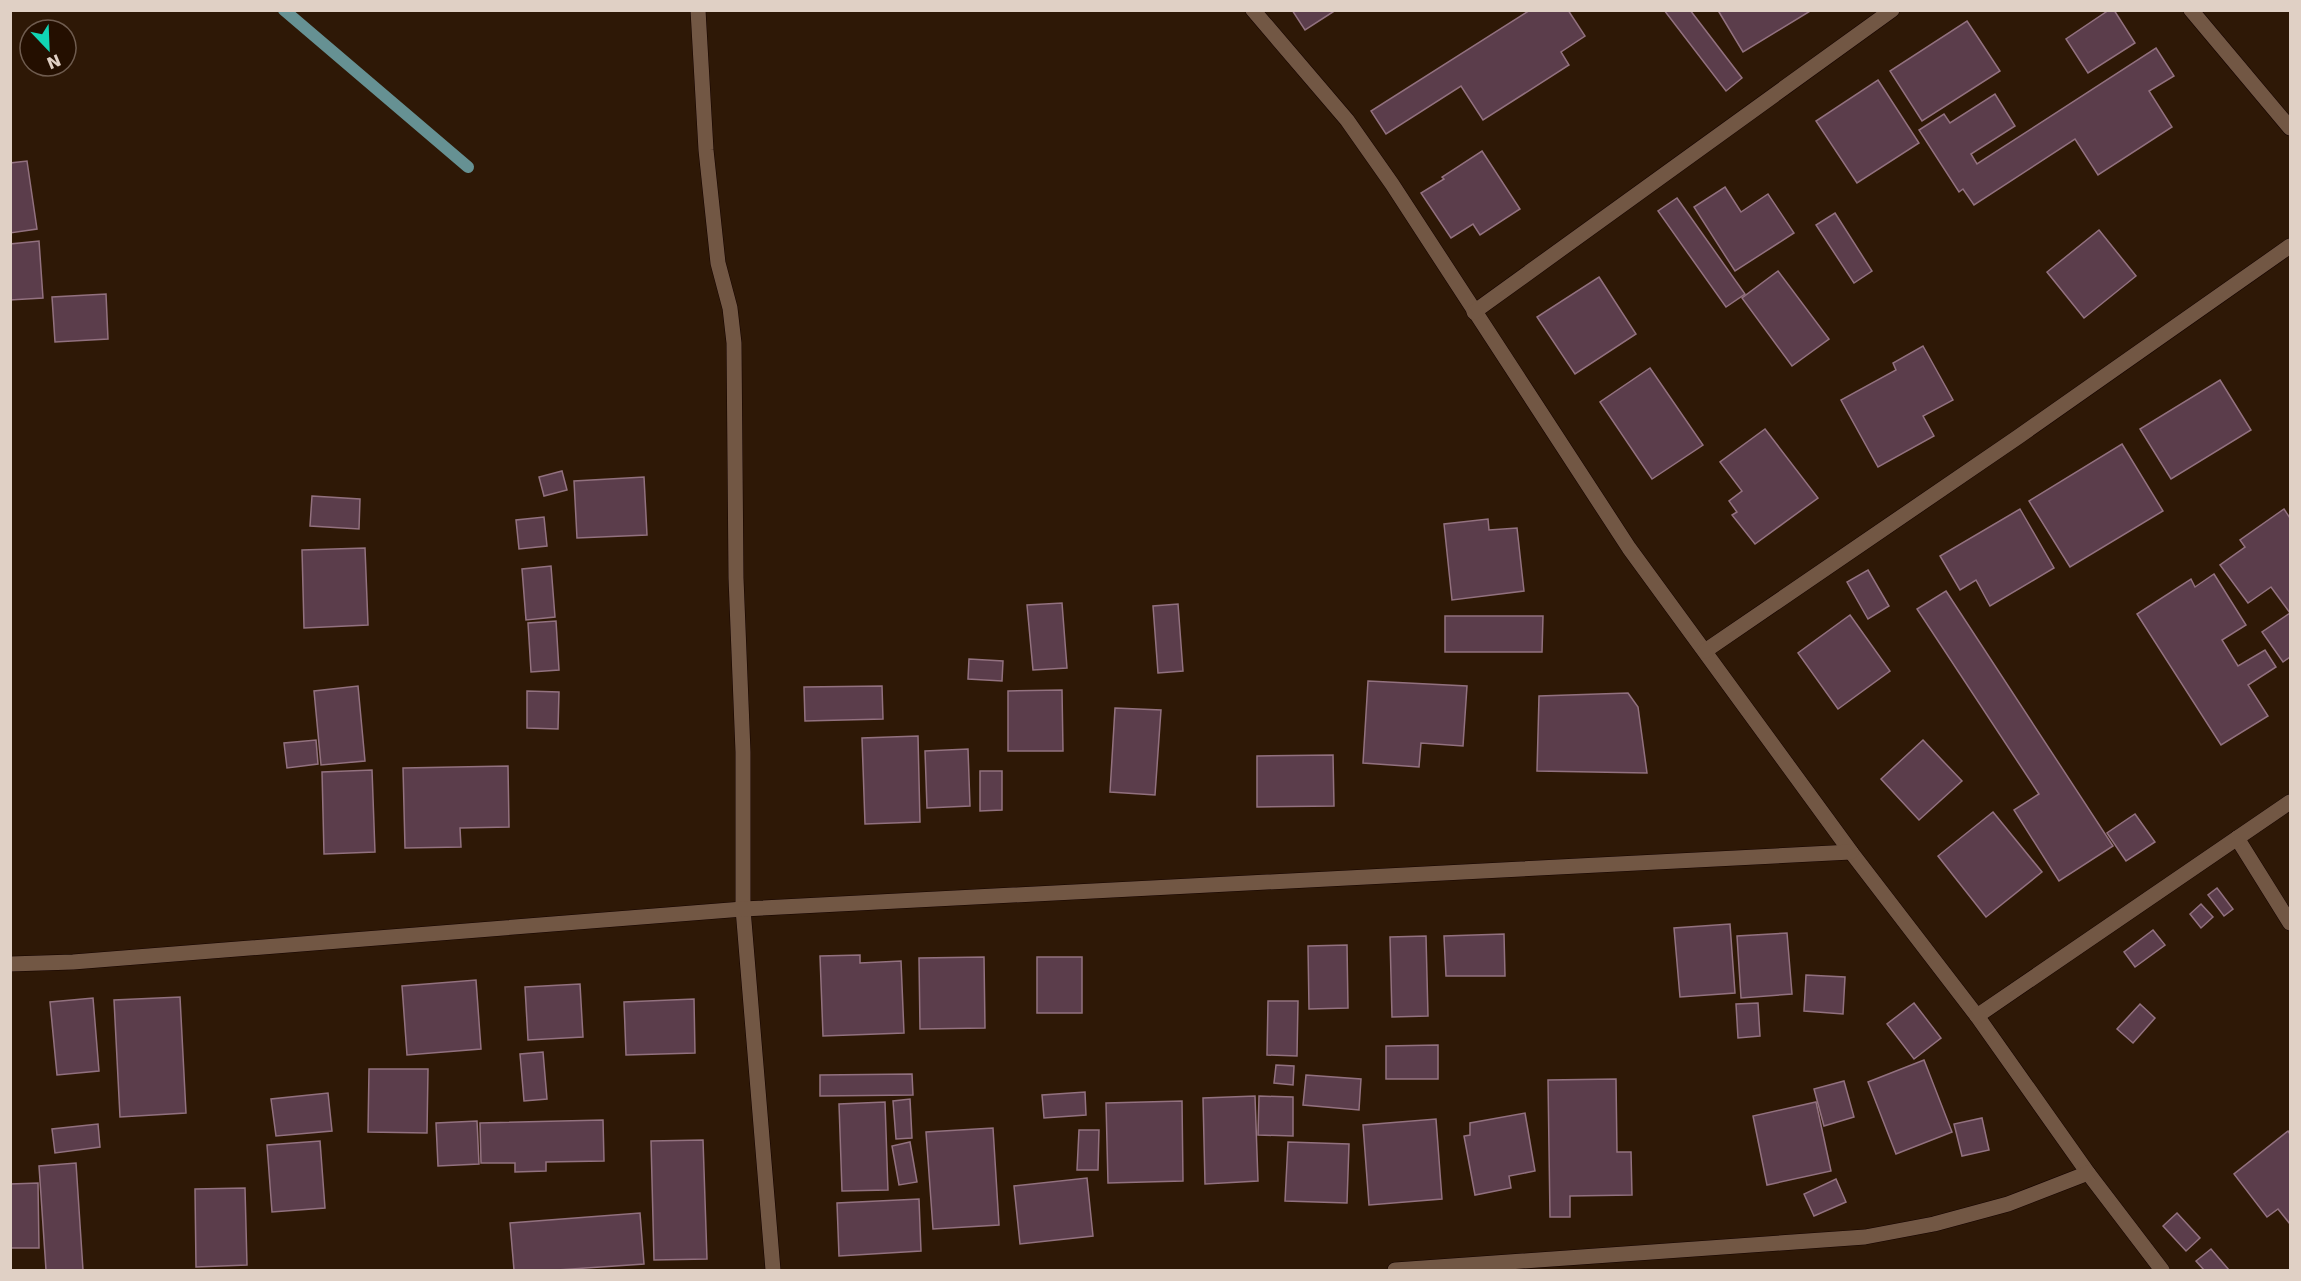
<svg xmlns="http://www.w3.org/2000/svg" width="2301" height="1281" font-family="'DejaVu Sans',sans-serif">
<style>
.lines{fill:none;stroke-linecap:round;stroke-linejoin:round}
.stream{stroke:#669193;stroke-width:12}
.building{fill:#5b3d4b;stroke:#92717f;stroke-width:1.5}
.minor-casing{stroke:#150300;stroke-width:16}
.minor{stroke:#725744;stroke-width:15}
</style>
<rect width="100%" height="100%" fill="#2e1806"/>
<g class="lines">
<path class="stream" d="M 284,10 L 468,167"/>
</g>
<g class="building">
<path d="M 1292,10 L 1336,10 L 1305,30 Z"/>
<path d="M 1530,10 L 1568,10 L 1585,36 L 1561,52 L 1569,65 L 1483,120 L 1461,86 L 1386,134 L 1371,111 Z"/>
<path d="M 1664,10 L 1690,10 L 1742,78 L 1726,91 Z"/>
<path d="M 1721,10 L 1812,10 L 1743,52 L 1719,12 Z"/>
<path d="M 2109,10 L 2114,10 L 2135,43 L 2088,73 L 2066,39 Z"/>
<path d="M 1967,21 L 2000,71 L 1922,121 L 1890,71 Z"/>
<path d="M 2156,48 L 2174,76 L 2149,91 L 2172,127 L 2098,175 L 2075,139 L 1974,205 L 1963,189 L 1959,192 L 1919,130 L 1944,114 L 1950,123 L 1995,94 L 2015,126 L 1971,154 L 1977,164 Z"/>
<path d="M 1878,80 L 1919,143 L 1857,183 L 1816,121 Z"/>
<path d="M 1482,151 L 1520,209 L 1480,235 L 1473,224 L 1451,238 L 1421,193 L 1444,179 L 1442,177 Z"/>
<path d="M 27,161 L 37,229 L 10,233 L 10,163 Z"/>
<path d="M 1725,187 L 1741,212 L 1768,194 L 1794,233 L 1735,271 L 1694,207 Z"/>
<path d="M 1677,198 L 1745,294 L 1726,307 L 1658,211 Z"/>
<path d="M 1835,213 L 1872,271 L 1854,283 L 1816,225 Z"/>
<path d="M 2099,230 L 2136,276 L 2084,318 L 2047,272 Z"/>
<path d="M 39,241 L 43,298 L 10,300 L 10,244 Z"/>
<path d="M 1778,271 L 1829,339 L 1792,366 L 1742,298 Z"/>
<path d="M 1599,277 L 1636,334 L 1575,374 L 1537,317 Z"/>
<path d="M 106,294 L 108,339 L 55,342 L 52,297 Z"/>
<path d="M 1923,346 L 1953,400 L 1923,416 L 1934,436 L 1878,467 L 1841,400 L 1896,370 L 1893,363 Z"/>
<path d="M 1650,368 L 1703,445 L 1652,479 L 1600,402 Z"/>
<path d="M 2220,380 L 2251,430 L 2171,479 L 2140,429 Z"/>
<path d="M 1765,429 L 1818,498 L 1755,544 L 1732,515 L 1737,512 L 1729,501 L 1742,491 L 1720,462 Z"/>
<path d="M 2122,444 L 2163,511 L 2070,567 L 2029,501 Z"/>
<path d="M 562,471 L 567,490 L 544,496 L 539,477 Z"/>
<path d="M 644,477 L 647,535 L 577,538 L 574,481 Z"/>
<path d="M 312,496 L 360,499 L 359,529 L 310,526 Z"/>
<path d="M 2020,509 L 2054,568 L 1990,606 L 1976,580 L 1960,590 L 1940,556 Z"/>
<path d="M 2284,509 L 2290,518 L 2290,657 L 2283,662 L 2262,632 L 2290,613 L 2271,587 L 2248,603 L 2220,565 L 2245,547 L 2240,540 Z"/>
<path d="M 544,517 L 547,546 L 519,549 L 516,520 Z"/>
<path d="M 1488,519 L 1489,530 L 1517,528 L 1524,591 L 1452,600 L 1444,524 Z"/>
<path d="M 365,548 L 368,625 L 304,628 L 302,550 Z"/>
<path d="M 551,566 L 555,617 L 526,620 L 522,569 Z"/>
<path d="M 1868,570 L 1889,606 L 1868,619 L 1847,582 Z"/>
<path d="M 2214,574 L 2246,625 L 2222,640 L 2238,666 L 2265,650 L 2276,667 L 2248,685 L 2268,716 L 2221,745 L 2137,614 L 2191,579 L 2195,587 Z"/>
<path d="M 1946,591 L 2113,846 L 2059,881 L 2014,810 L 2039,794 L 1917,609 Z"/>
<path d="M 1062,603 L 1067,668 L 1033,670 L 1027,605 Z"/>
<path d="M 1178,604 L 1183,671 L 1158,673 L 1153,606 Z"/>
<path d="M 1850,615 L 1890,671 L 1838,709 L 1798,653 Z"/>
<path d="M 1445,616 L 1543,616 L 1542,652 L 1445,652 Z"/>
<path d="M 556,621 L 559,670 L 531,672 L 528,623 Z"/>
<path d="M 969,659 L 1003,661 L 1002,681 L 968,679 Z"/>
<path d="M 1368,681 L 1467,686 L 1463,746 L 1421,743 L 1419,767 L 1363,763 Z"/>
<path d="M 358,686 L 365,761 L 321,765 L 314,691 Z"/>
<path d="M 882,686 L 883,719 L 805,721 L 804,687 Z"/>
<path d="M 1062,690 L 1063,751 L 1008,751 L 1008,691 Z"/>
<path d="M 527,691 L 559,692 L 558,729 L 527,728 Z"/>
<path d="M 1628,693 L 1638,707 L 1647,773 L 1537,771 L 1539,696 Z"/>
<path d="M 1115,708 L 1161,710 L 1155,795 L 1110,792 Z"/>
<path d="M 918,736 L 920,822 L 865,824 L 862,738 Z"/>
<path d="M 316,740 L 318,764 L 287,768 L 284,743 Z"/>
<path d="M 1923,740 L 1962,781 L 1919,820 L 1881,779 Z"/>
<path d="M 968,749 L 970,806 L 927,808 L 925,751 Z"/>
<path d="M 1333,755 L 1334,806 L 1257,807 L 1257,756 Z"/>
<path d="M 508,766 L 509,827 L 460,828 L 461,847 L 405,848 L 403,768 Z"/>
<path d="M 372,770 L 375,852 L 324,854 L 322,772 Z"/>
<path d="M 980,771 L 1002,771 L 1002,810 L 980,811 Z"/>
<path d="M 1993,812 L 2042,872 L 1986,917 L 1938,856 Z"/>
<path d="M 2135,814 L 2155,842 L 2126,861 L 2107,833 Z"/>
<path d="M 2217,888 L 2233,909 L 2224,916 L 2208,895 Z"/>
<path d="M 2201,904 L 2213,917 L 2201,928 L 2190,914 Z"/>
<path d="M 1730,924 L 1735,993 L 1680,997 L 1674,928 Z"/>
<path d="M 2153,930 L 2165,945 L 2135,967 L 2124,952 Z"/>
<path d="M 1787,933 L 1792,994 L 1741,998 L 1737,936 Z"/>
<path d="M 1504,934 L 1505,976 L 1446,976 L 1444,936 Z"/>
<path d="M 1426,936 L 1428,1016 L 1392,1017 L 1390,937 Z"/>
<path d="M 1347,945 L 1348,1008 L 1309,1009 L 1308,946 Z"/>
<path d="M 860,955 L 860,963 L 901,961 L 904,1033 L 823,1036 L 820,956 Z"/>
<path d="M 984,957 L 985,1028 L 920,1029 L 919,958 Z"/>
<rect x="1037" y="957" width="45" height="56"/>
<path d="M 1806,975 L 1845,977 L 1843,1014 L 1804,1011 Z"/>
<path d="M 476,980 L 481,1049 L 407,1055 L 402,986 Z"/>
<path d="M 580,984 L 583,1037 L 528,1040 L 525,987 Z"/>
<path d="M 180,997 L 186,1113 L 120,1117 L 114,1000 Z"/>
<path d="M 93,998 L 99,1071 L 57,1075 L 50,1002 Z"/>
<path d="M 694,999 L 695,1053 L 626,1055 L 624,1002 Z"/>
<path d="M 1268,1001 L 1298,1001 L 1297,1056 L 1267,1055 Z"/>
<path d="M 1758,1003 L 1760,1036 L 1738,1038 L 1736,1004 Z"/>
<path d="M 1914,1003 L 1941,1038 L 1914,1059 L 1887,1024 Z"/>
<path d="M 2140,1004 L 2155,1018 L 2133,1043 L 2117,1029 Z"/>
<path d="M 1438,1045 L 1438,1079 L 1386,1079 L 1386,1046 Z"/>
<path d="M 543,1052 L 547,1099 L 524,1101 L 520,1054 Z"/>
<path d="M 1924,1060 L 1952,1132 L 1896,1154 L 1868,1082 Z"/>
<path d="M 1276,1065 L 1294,1066 L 1293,1085 L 1274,1083 Z"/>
<path d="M 369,1069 L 428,1069 L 427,1133 L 368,1132 Z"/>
<path d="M 912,1074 L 913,1095 L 820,1096 L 820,1075 Z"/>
<path d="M 1306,1075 L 1361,1079 L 1359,1110 L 1303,1105 Z"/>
<path d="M 1616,1079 L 1617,1152 L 1631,1152 L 1632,1195 L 1570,1196 L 1570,1217 L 1550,1217 L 1548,1080 Z"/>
<path d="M 1844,1081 L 1854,1117 L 1824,1126 L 1814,1089 Z"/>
<path d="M 1085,1092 L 1086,1115 L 1044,1118 L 1042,1095 Z"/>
<path d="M 328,1093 L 332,1131 L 276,1136 L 271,1099 Z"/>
<path d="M 1255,1096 L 1258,1181 L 1205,1184 L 1203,1098 Z"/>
<path d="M 1259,1096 L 1293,1097 L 1293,1136 L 1258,1135 Z"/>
<path d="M 910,1099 L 912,1138 L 896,1139 L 893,1101 Z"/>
<path d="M 1182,1101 L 1183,1181 L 1108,1183 L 1106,1103 Z"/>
<path d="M 885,1102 L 888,1190 L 842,1191 L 839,1104 Z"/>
<path d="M 1816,1102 L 1831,1171 L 1767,1185 L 1753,1116 Z"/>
<path d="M 1525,1113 L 1535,1171 L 1509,1176 L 1511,1188 L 1475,1195 L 1464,1136 L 1470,1135 L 1470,1123 Z"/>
<path d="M 1982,1118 L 1989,1150 L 1962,1156 L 1954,1124 Z"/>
<path d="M 1436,1119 L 1442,1199 L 1369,1205 L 1363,1125 Z"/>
<path d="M 603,1120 L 604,1161 L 546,1162 L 546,1171 L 515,1172 L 515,1163 L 481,1163 L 480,1123 Z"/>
<path d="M 477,1121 L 479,1164 L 438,1166 L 436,1123 Z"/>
<path d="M 98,1124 L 100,1147 L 55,1153 L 52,1129 Z"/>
<path d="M 993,1128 L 999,1225 L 933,1229 L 926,1132 Z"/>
<path d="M 1079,1130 L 1099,1130 L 1098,1170 L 1077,1170 Z"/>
<path d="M 2288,1131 L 2290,1134 L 2290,1224 L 2278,1209 L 2267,1217 L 2234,1174 Z"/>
<path d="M 703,1140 L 707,1259 L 654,1260 L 651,1141 Z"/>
<path d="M 320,1141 L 325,1208 L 272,1212 L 267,1145 Z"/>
<path d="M 910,1142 L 917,1182 L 899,1185 L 892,1146 Z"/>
<path d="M 1288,1142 L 1349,1144 L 1347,1203 L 1285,1201 Z"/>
<path d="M 76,1163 L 83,1270 L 46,1270 L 39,1166 Z"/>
<path d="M 1087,1178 L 1093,1236 L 1020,1244 L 1014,1186 Z"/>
<path d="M 1836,1179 L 1846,1202 L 1814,1216 L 1804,1194 Z"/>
<path d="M 38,1183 L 39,1248 L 10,1248 L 10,1184 Z"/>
<path d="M 245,1188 L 247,1265 L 196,1267 L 195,1189 Z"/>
<path d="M 919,1199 L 921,1251 L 839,1256 L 837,1203 Z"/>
<path d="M 640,1213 L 644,1264 L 557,1270 L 514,1270 L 510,1223 Z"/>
<path d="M 2177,1213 L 2200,1238 L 2186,1251 L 2163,1226 Z"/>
<path d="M 2211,1249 L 2229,1270 L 2204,1270 L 2196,1261 Z"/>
</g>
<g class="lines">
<defs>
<g id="minor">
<path d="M 698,10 L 706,150 L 718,263 L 730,308 L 734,343 L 736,578 L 743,752 L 743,909 L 773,1270"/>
<path d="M 1253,10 L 1347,120 L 1392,184 L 1629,548 L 1851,852 L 1977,1016 L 2088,1173 L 2162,1270"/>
<path d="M 2191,10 L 2290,128"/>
<path d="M 1474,312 L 1892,10"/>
<path d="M 1705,651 L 2018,437 L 2290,246"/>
<path d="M 2237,838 L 2290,923"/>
<path d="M 10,964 L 73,962 L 743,909 L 1851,852"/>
<path d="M 1977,1016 L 2290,802"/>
<path d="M 1395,1270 L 1865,1237 L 1934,1224 L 2008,1204 L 2088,1173"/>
</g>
</defs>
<use href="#minor" class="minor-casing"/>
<use href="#minor" class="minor"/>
</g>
<rect width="2301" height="1281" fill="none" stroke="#e0d0c5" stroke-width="24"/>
<g transform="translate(48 48) rotate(157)"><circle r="28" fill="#240f00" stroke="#6f5c4f" stroke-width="1.5"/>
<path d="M0-4.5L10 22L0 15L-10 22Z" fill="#11d5b4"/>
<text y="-9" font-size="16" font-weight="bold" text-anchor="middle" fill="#e0d0c5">N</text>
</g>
</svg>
